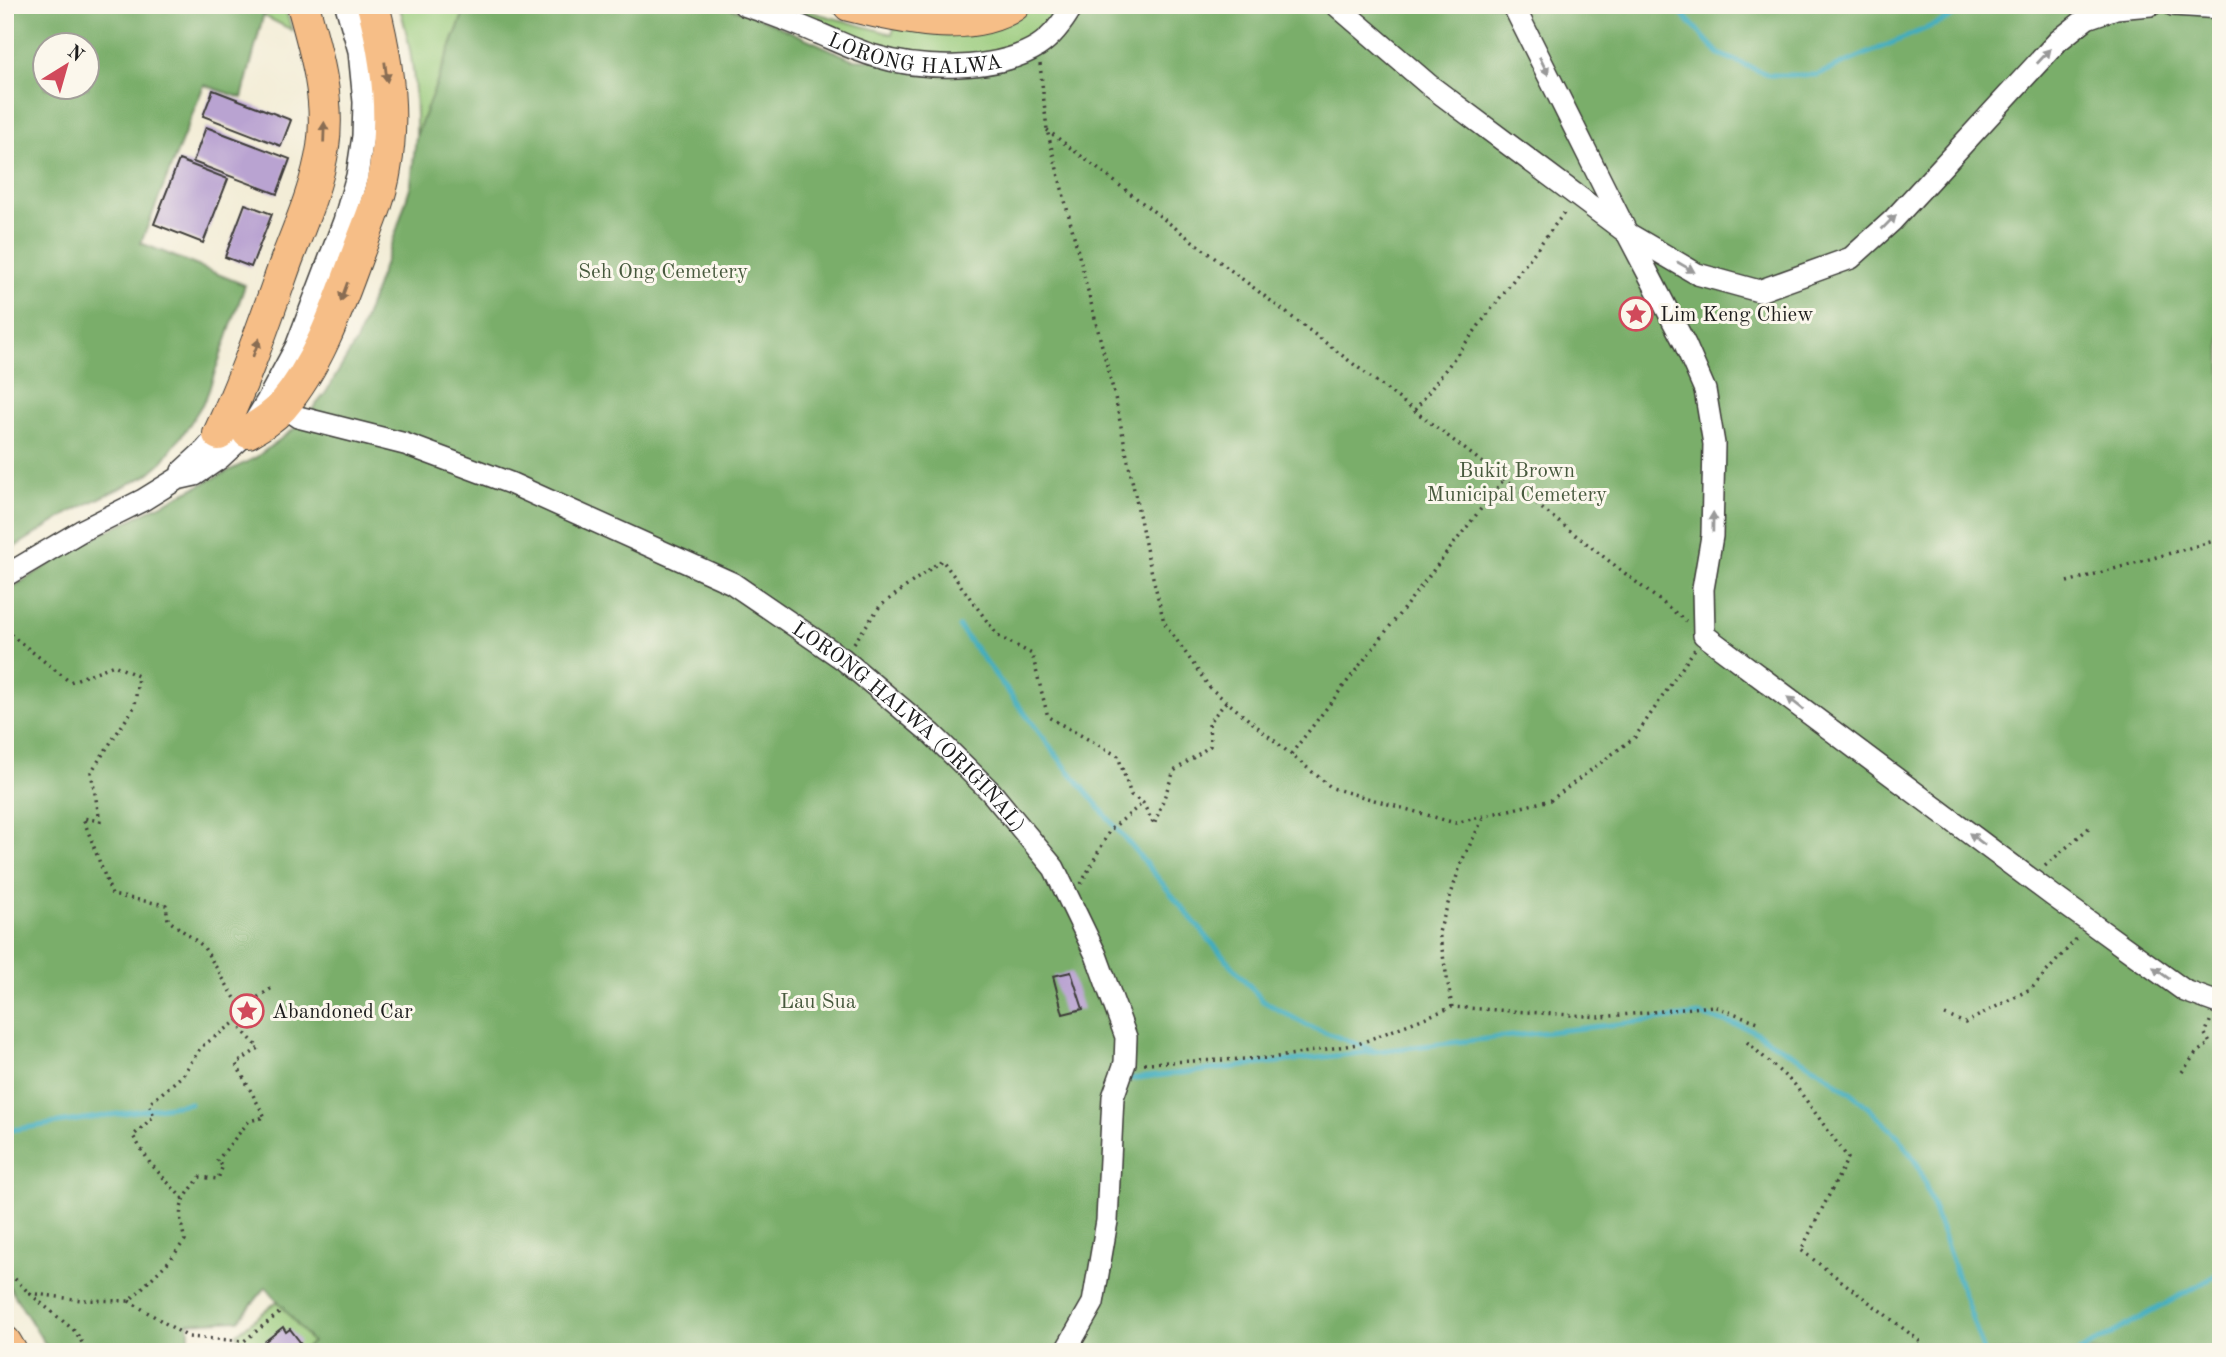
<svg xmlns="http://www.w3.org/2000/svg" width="2226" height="1357" font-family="'Old Standard TT',serif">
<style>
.green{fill:#98ca7a;stroke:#5a734b;stroke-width:2}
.forest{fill:#7aae6a;stroke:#4b6543;stroke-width:2;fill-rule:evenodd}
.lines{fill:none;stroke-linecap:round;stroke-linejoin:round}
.stream{stroke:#41adbf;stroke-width:5}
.building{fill:#b9a3d1}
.minor-casing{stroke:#3c3b38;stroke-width:24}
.highway-casing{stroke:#3c3b38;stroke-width:34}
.path{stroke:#3c3b38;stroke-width:3.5;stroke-dasharray:2 5;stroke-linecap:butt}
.minor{stroke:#fff;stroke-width:21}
.highway{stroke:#f6be87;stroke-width:32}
.oneway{fill:#999}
.oneway2{fill:#896d52}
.labels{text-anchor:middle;stroke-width:6;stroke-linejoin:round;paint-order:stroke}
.street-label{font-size:21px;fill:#1c1c1c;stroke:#fbf7ec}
.park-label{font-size:21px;fill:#47593d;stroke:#fbf7ec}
.poi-label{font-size:21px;fill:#1c1c1c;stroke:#fbf7ec;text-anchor:start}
</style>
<rect width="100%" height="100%" fill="#fbf7ec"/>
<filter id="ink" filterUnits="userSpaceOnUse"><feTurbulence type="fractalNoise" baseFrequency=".0143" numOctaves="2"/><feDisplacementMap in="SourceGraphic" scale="14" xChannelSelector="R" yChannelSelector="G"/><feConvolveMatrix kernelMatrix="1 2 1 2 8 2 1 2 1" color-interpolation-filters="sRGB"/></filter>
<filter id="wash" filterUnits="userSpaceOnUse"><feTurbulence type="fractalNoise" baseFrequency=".00686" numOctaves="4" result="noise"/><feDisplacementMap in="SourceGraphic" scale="28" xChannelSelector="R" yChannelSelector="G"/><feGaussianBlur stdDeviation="1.57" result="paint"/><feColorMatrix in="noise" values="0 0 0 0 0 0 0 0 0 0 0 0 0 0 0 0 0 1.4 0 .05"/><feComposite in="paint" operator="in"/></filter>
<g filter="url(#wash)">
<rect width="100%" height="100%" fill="#f3edd7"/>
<g class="green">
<path d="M 266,5 L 284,5 L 292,30 L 264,16 Z"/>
<path d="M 399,5 L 467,5 L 416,136 C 417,92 412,47 399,5 Z"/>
<path d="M 765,5 L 786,5 L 892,34 L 895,25 L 1014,19 L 1031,5 L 1065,5 L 1055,21 L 1024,46 L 968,58 L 886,52 Z"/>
<path d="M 279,1300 L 312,1343 L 300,1352 L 250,1352 L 236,1334 Z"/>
</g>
<g class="forest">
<path d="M 5,5 L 266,5 L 242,98 L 204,85 L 141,243 L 245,285 L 206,398 L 188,427 L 161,463 L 146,476 L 71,512 L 5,553 ZM 46,46 L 88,46 L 88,88 L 46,88 Z"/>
<path d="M 467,5 L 714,5 L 747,12 L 852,59 L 1008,65 L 1080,5 L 2221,5 L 2221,1352 L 300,1352 L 312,1342 L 266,1287 L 239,1320 L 189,1323 L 189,1346 L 239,1348 L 243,1352 L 50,1352 L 5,1280 L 5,592 L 87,541 L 255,458 L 298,426 L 325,394 L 357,340 L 397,229 L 411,184 L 416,136 Z"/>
</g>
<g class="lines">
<g class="stream">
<path d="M 1674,5 L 1719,54 L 1769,75 L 1817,75 L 1948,19 L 1967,5"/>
<path d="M 959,627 L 1064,765 L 1211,942 L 1263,1001 L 1308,1026 L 1373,1050"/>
<path d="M 1129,1079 L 1699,1015 L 1748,1028 L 1818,1069 L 1860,1100 L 1899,1137 L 1919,1167 L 1984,1352"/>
<path d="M 5,1131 L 190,1103"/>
<path d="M 2079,1352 L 2221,1273"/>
</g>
</g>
<g id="blocks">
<g class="building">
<path d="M 213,90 L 291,120 L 281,146 L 203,116 Z"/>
<path d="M 206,127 L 290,159 L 277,194 L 193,162 Z"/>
<path d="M 179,160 L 228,179 L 203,243 L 154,224 Z"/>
<path d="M 245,204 L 272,214 L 251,267 L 225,257 Z"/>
<path d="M 1071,972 L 1083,1009 L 1063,1014 L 1053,976 Z"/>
<path d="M 283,1327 L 286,1332 L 290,1329 L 300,1342 L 288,1352 L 261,1352 L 267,1347 L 263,1343 Z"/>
</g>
</g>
</g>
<g filter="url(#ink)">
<use href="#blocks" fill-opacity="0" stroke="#3c3b38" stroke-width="2"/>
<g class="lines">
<defs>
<g id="minor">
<path id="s1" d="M 744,5 C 768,13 792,22 815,32 C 835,40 854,50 875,56 C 920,70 996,72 1038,46 C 1052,37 1065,19 1073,5"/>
<path d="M 1336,5 L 1429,85 L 1627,233 L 1697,274 L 1759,291 L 1851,258 L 1892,221 L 2058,41 L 2087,18 L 2116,8 L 2151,5"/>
<path d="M 1513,5 L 1627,233 L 1685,344 L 1705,390 L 1714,444 L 1712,536 L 1703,589 L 1704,635 L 2052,895 L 2185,991 L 2221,1004"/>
<path d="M 2173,5 L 2221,8"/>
<path id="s2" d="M 282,406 L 298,417 L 405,444 L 510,483 L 732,583 L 843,659 L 932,734 L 991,792 L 1054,868 L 1096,955 L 1126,1037 L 1125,1063 L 1113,1097 L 1107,1221 L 1093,1303 L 1065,1352"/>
<path d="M 182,471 L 205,450 L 219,434 L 230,427"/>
<path d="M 5,576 L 81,531 L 143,500 L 177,479 L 195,475 L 220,458 L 248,432 L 267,401 L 296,347 L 344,221 L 357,176 L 363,136 L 364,102 L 359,51 L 346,5"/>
</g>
<g id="highway">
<path d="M 849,5 C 897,17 970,35 1014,5"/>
<path d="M 248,432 C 260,425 272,418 282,407 C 320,362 339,304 359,250 C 369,224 381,196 385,169 C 395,114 387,58 373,5"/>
<path d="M 219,434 C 246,377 266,318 287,259 C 301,223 317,186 323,147 C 330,100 316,51 303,5"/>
<path d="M 5,1342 L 11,1352"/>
</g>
</defs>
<use href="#minor" class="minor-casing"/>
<use href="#highway" class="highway-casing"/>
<g class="path">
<path d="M 1040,64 L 1047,130 L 1115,397 L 1147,553 L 1164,622 L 1210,688 L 1332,788 L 1455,823 L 1551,800 L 1635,737 L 1695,649"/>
<path d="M 1047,130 L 1504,479 L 1686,621"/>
<path d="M 1415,410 L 1564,213 L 1568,214"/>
<path d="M 2067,582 L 2221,539"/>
<path d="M 5,630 L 70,682 L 114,665 L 138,676 L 135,706 L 91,772 L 100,821 L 83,818 L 112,895 L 166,905 L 168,920 L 203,946 L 241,1008"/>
<path d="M 854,643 L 880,606 L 942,560 L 998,636 L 1032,654 L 1048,717 L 1118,756 L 1131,795 L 1143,803 L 1154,825 L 1174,771 L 1210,746 L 1209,722 L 1226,702"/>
<path d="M 1291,754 L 1504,479"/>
<path d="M 2045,866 L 2091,826"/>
<path d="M 1081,884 L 1110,830 L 1143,803"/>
<path d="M 1452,1007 L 1439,932 L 1461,863 L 1484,816"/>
<path d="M 1945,1015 L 1965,1023 L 2032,988 L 2078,937"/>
<path d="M 1747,1042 L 1795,1085 L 1848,1158 L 1801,1250 L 1921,1342 L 1924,1352"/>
<path d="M 1144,1063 L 1271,1058 L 1358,1044 L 1452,1007 L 1601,1017 L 1713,1006 L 1761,1023"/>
<path d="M 2182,1072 L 2196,1053 L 2210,1043 L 2205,1034 L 2211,1019"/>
<path d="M 183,1199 L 150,1163 L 133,1136 L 154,1116 L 149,1104 L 183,1075 L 201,1047 L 241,1018"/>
<path d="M 5,1269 L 29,1293 L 76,1332 L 87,1352"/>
<path d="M 29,1293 L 81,1300 L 129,1301 L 170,1260 L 185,1240 C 176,1206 180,1204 200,1177 L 218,1179 L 223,1165 L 216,1162 L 249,1121 L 265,1117 L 236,1064 L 259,1048 L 240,1028 L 241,1008 L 272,988"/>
<path d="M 129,1301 L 188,1337 L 244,1341 L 283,1310"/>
</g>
<use href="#minor" class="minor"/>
<use href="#highway" class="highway"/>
</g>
<defs><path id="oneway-solid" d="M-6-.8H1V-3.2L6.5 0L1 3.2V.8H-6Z" transform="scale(1.75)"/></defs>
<g class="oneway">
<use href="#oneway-solid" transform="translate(2044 56) rotate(-47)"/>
<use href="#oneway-solid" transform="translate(1544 66) rotate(64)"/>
<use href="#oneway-solid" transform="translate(1889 222) rotate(-45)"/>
<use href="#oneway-solid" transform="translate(1686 267) rotate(30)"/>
<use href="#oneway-solid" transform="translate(1713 522) rotate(-89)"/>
<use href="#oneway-solid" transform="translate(1795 703) rotate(-143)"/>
<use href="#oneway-solid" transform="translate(1977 839) rotate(-143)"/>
<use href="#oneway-solid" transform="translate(2161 973) rotate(-144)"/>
</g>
<g class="oneway2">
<use href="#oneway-solid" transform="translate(386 72) rotate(83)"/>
<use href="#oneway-solid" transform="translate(324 132) rotate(-88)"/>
<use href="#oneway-solid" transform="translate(344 292) rotate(110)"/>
<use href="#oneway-solid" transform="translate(256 348) rotate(-70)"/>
</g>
</g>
<defs>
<symbol id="sight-ring" viewBox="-11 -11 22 22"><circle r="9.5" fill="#fbf7ec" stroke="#d1495b" stroke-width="1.5"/><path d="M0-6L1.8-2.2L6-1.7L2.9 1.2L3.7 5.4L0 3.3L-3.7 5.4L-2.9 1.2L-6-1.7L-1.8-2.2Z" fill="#d1495b"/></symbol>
</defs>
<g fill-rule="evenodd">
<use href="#sight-ring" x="1617" y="295" width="38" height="38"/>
<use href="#sight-ring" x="228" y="992" width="38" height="38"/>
</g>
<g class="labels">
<g class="street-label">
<text dy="7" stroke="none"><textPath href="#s1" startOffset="180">LORONG HALWA</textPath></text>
<text dy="7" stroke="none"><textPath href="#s2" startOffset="714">LORONG HALWA (ORIGINAL)</textPath></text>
</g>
<g class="park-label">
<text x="663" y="278">Seh Ong Cemetery</text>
<text x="1517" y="477">Bukit Brown<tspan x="1517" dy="24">Municipal Cemetery</tspan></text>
<text x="818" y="1008">Lau Sua</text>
</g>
<g class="poi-label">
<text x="1660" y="321">Lim Keng Chiew</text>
<text x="272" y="1018">Abandoned Car</text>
</g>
</g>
<rect width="2226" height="1357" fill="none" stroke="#fbf7ec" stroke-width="28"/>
<g transform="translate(66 66) rotate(37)"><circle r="33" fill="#fbf7ec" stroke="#a29f99" stroke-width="2"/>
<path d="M0-5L12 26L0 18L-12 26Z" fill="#d1495b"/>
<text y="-10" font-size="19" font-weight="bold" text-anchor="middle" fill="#1c1c1c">N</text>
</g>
</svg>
